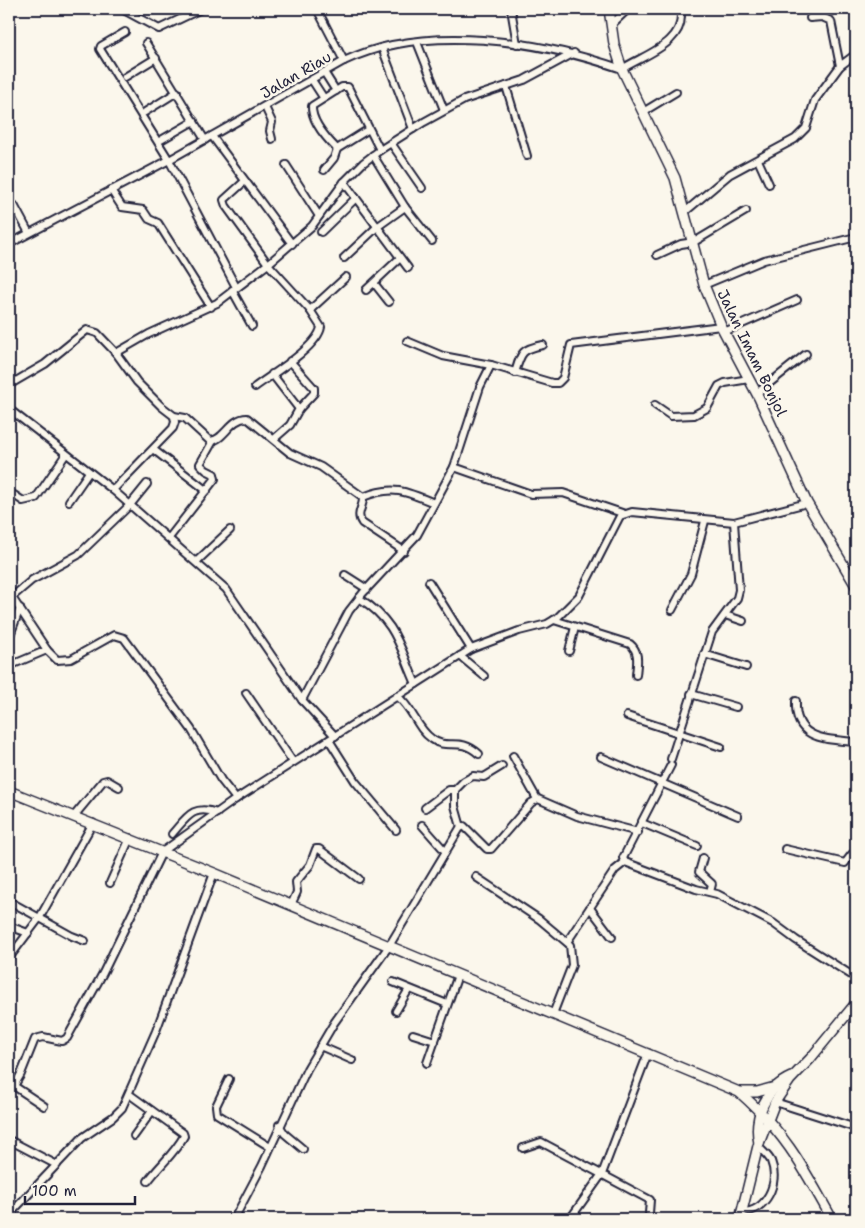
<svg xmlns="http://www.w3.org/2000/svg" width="865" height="1228" font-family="'Shantell Sans',sans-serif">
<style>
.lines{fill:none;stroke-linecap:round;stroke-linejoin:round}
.street-casing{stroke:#22223b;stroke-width:10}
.secondary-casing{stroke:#22223b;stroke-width:12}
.street{stroke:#fbf7ec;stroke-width:6}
.secondary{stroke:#fbf7ec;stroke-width:9}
.labels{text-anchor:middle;stroke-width:5;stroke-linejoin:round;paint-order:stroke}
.street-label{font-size:15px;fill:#22223b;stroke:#fbf7ec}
</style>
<rect width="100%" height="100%" fill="#fbf7ec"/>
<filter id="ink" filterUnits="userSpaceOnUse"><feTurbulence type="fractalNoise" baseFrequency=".02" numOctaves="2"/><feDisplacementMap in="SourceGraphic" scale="10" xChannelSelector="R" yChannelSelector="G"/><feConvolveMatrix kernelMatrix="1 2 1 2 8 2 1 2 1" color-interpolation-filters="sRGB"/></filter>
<g filter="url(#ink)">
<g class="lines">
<defs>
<g id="street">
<path d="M 122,9 L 159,29 L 201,9"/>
<path d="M 317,9 L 344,61"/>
<path d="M 511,9 L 517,44"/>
<path d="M 810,18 L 822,17 L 831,21 L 840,66"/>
<path d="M 611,25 L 628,9"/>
<path d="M 125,32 L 101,46 L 100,49 L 169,160 L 236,287"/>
<path d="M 417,42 L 444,110"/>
<path d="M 146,43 L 205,140"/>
<path d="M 382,48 L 413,129"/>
<path d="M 324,72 L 336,91"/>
<path d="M 125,77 L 156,58"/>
<path d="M 312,80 L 323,97"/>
<path d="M 506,86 L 527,156"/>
<path d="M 265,107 L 272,122 L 270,131 L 272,139"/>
<path d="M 145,112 L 177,92"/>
<path d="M 643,112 L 676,92"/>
<path d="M 369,129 L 337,149 C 326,138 311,121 312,106 L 342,87 L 348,87 L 380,150"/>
<path d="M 212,136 L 292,244"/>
<path d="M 161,140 L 194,121"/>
<path d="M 391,143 L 422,188"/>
<path d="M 373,155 L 405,207 L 432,241"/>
<path d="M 758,160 L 769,184"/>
<path d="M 286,165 L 319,216"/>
<path d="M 324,170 L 334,158 L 337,149"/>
<path d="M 245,181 L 224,200 L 226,206 L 268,264 L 310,310 L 321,327 C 318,347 271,375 255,387"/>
<path d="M 344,182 L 408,268"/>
<path d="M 111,190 L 122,207 L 143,210 L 149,219 L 158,223 L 211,307"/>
<path d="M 14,205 L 29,233"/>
<path d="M 686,211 L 730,174 L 795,139 L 806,128 L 815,100 L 840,66 L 856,54"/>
<path d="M 321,232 L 356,198"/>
<path d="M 9,244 L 169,160 L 344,61 C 425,22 540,41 622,69 C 643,55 688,43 680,9"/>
<path d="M 657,255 L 681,244 L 694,242 L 746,211"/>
<path d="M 344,258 L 377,227 L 405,207"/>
<path d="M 374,283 L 389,302"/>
<path d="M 704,285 L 764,260 L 856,237"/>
<path d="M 232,290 L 252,326"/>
<path d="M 366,290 L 400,258"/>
<path d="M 310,310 L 346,277"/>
<path d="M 724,332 L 797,300"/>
<path d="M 407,341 L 443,356 L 491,365"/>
<path d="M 116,353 L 137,382 L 161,406 L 174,416 L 185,418 L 210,441 C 224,441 230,418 247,418 L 290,453 L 321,467 L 363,497"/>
<path d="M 290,361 L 314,388 L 314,393 L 299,409"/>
<path d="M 515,373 C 521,353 521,349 543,345"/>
<path d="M 272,374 L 299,409 L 290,425 L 274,439"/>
<path d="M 9,385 L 45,364 L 87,330 L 97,333 L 116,353 L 149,334 L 217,303 L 268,264 L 312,226 L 344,182 L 363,163 L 380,150 L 424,122 L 464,100 L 524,80 L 574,53"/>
<path d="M 757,393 L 806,354"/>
<path d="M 655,405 L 671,416 L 694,415 L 707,408 L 719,386 L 725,383 L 749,379"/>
<path d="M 9,409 L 113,490 L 226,589 L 302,700 L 335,736"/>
<path d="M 154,450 L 207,491"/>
<path d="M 454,467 L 531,494 L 563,493 L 625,514"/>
<path d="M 113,490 L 173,428 L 175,422 L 174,416"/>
<path d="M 14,495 L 23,501 L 36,498 L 66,454"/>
<path d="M 363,497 C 364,507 355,513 362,523 L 404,551"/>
<path d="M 363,497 C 392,485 406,491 434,503"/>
<path d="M 69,501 L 89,472"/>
<path d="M 169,538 L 215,479 L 214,474 L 206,470 L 200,464 L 213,441"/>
<path d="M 196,562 L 230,530"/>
<path d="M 345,575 L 367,589"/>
<path d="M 429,582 L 471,649"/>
<path d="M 9,593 L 47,650 L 57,660 L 71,659 L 114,635 L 124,638 L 191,729 L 221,780 L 236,799"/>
<path d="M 12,597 L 32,580 L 78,555 L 130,505 L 147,484"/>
<path d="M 359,598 C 397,622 399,646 416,684"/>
<path d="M 672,610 L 691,574 L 705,521"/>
<path d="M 725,615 L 743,621"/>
<path d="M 554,620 L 630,644 C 640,652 637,664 636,675"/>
<path d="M 9,638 L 20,608"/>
<path d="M 569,651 L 575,627"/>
<path d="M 704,654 L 746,667"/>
<path d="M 460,656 L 484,676"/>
<path d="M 9,666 L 47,650"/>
<path d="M 246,693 L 293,762"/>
<path d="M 691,694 L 736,707"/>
<path d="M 397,696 C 413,708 416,728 432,739 C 447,751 459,736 479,754"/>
<path d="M 302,700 L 349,611 L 363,593 L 417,535 L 454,467 L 480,387 L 491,365 L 552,383 L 558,383 L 563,378 L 571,345 L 721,326"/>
<path d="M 796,701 C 794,741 827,739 856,742"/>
<path d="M 627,716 L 721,747"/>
<path d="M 329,740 L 355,781 L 396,830"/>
<path d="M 513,756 L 537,799"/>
<path d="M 601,757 L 738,816"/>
<path d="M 671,759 L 712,632 L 737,598 L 739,590 L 734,522"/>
<path d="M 671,765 L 623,858 L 625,862 L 696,889 L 717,894 L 773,923 L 796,940 L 856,978"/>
<path d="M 425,808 L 449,790 L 455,790"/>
<path d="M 74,816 L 103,781 L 107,780 L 119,787"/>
<path d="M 642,823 L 697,846"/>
<path d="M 422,825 L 445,851"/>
<path d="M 461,827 L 455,806 L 455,790 L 464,781 L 473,776 L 484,777 L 502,766"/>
<path d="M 172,834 C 187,817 193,804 217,813"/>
<path d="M 785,849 L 845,863 L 852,854 L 856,853"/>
<path d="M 703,858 L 699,872 L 712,884 L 710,892"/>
<path d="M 476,877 L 539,919 L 570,945 L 572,965 L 553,1014"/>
<path d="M 110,883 L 130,838"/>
<path d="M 9,901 L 72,936 L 85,941"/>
<path d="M 291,905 L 297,892 L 296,882 L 310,865 L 316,849 L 319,849 L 359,879"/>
<path d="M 590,908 L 612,937"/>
<path d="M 9,926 L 28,933"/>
<path d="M 567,942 L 615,870 L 625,862"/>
<path d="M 9,958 L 40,917 L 93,823"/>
<path d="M 393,982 L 447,1004"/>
<path d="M 396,1011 L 409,989"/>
<path d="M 413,1034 L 435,1041"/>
<path d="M 320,1046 L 352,1060"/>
<path d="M 427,1063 L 458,975"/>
<path d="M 229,1079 L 216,1106 L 217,1114 L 270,1147"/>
<path d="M 9,1083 L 14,1086 L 21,1074 L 35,1039 L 43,1037 L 62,1041 L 67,1038 L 103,973 L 162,852 L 236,799 L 471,649 L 519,631 L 547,624 L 557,618 L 579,596 L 620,516 L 632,512 L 734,522 L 807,503"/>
<path d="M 14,1086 L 44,1106"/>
<path d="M 129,1094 L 183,1133 L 184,1136 C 174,1154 160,1165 148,1181"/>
<path d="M 775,1102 L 856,1128"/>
<path d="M 279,1125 L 285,1134 L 303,1149"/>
<path d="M 134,1136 L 152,1111"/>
<path d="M 9,1140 L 57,1165"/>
<path d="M 523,1148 L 541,1142 L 650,1200 L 649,1213"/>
<path d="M 742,1212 C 766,1212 780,1183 771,1161 C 768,1155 762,1151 758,1146"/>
<path d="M 9,1215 L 82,1138 L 113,1117 L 122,1108 L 156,1031 L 214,873"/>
<path d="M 234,1219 L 262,1166 L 307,1069 L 334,1023 L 389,946 L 460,828 L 464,826 L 487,849 L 491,849 L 531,803 L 538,799 L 577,816 L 638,832"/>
<path d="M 570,1219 L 602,1174 L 648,1053"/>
</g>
<g id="secondary">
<path d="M 609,9 L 614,44 L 622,69 L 675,178 L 704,285 L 721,326 L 759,398 L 807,503 L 856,586"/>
<path d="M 9,791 L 214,873 L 739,1092 C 785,1132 803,1167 832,1219"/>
<path d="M 739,1092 L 757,1092 L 775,1087"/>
<path d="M 759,1143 C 753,1117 766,1088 791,1077"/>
<path d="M 740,1219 L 758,1146 L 775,1102 L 790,1080 L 810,1059 L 856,1003"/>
</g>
</defs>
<use href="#street" class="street-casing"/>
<use href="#secondary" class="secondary-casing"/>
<use href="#street" class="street"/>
<use href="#secondary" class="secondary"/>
</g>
</g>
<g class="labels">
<g class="street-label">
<text transform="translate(296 75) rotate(-30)" y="5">Jalan Riau</text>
<text transform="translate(752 353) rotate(64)" y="5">Jalan Imam Bonjol</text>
</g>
</g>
<rect width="865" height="1228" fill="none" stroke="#fbf7ec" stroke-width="30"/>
<rect x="15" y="15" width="835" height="1198" fill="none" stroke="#22223b" stroke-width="2" filter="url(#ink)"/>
<path d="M25 1196v8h110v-8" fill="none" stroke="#22223b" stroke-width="2.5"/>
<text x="32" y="1196" font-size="15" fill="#22223b" stroke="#fbf7ec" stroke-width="4" paint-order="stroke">100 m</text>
</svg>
